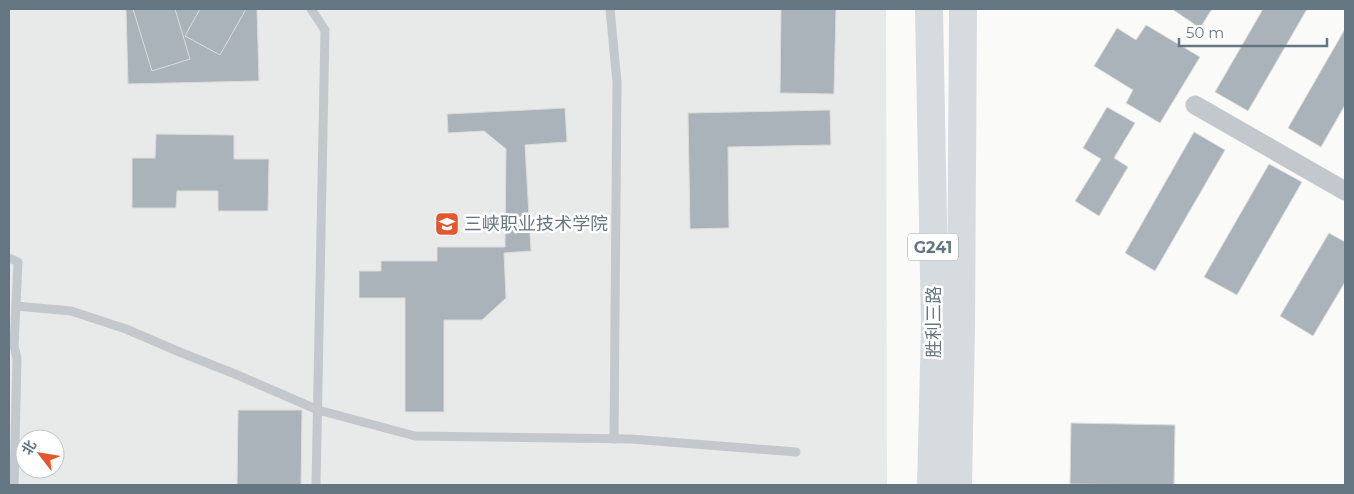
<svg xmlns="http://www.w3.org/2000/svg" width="1354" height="494" font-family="Montserrat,'Noto Sans SC',sans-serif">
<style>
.built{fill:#e8e9e9;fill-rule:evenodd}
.building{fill:#aab3b9;stroke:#dcdcda}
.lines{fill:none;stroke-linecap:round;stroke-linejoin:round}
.lane{stroke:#c3c8cc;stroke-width:9}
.street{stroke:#c3c8cc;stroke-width:19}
.primary{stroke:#d6dbdf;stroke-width:28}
.labels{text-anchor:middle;stroke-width:5;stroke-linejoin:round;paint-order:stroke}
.shield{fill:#fff;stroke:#939fa8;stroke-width:1}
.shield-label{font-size:16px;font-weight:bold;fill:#657683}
.poi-label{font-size:18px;fill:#657683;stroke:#fff;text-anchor:start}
.street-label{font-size:18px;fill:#657683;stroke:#fff}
</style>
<rect width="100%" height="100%" fill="#fafaf8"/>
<path class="built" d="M 9,9 L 886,9 L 887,485 L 9,485 ZM 25,439 L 55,439 L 55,469 L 25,469 Z"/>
<g class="building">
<path d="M 126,9 L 257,9 L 259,81 L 128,84 Z"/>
<path d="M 133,9 L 175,9 L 190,59 L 152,71 Z"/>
<path d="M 200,9 L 246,9 L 220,55 L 185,36 Z"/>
<path d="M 781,9 L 836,9 L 834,94 L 780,93 Z"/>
<path d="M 1172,9 L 1212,9 L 1200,28 Z"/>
<path d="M 1263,9 L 1307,9 L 1248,111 L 1215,92 Z"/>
<path d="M 1146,25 L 1200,57 L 1160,123 L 1126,103 L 1133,90 L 1094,66 L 1117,28 L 1136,40 Z"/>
<path d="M 1345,29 L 1345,105 L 1321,147 L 1288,128 Z"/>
<path d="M 1107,107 L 1135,123 L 1114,158 L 1128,167 L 1099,216 L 1075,201 L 1101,159 L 1083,148 Z"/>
<path d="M 565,108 L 567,142 L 525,145 L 531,251 L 504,253 L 506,298 L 482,320 L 444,320 L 444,412 L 405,412 L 405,298 L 359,298 L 359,271 L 381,271 L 381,261 L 437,261 L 437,247 L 505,247 L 506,149 L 484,131 L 448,133 L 447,114 Z"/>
<path d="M 830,110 L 831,145 L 728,147 L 729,228 L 690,229 L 688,113 Z"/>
<path d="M 1194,132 L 1225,150 L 1155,271 L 1125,253 Z"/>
<path d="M 156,134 L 234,135 L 234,159 L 269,159 L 268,211 L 218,211 L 218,191 L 177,191 L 176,208 L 132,208 L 132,158 L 155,158 Z"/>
<path d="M 1269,164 L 1302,182 L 1237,295 L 1204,277 Z"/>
<path d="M 1329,233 L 1345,242 L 1345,282 L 1313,336 L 1280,316 Z"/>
<path d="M 238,410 L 302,410 L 301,485 L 237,485 Z"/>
<path d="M 1071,423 L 1175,425 L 1174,485 L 1070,484 Z"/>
</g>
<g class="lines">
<g class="lane">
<path d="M 311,9 L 325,30 L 316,485"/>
<path d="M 610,9 L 617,82 L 614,439"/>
<path d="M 9,258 L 18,262 L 14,346 L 17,358 L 14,485"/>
<path d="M 16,306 L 71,311 L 126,329 L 182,353 L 235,374 L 318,410 L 415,436 L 631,439 L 796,452"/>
</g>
<path class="street" d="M 1195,105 L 1345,191"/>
<g class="primary">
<path d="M 929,9 L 935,327 L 931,485"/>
<path d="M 958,485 L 961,327 L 963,9"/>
</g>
</g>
<defs>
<symbol id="university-square" viewBox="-11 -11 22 22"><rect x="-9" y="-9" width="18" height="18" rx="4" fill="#e4572e" stroke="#fff"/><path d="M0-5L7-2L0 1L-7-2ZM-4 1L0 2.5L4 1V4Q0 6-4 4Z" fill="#fff"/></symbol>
</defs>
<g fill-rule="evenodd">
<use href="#university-square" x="433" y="210" width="28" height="28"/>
</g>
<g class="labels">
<rect class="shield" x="908" y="233.5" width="50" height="27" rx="4"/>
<g class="shield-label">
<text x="933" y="253">G241</text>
</g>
<g class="poi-label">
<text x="464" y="230">三峡职业技术学院</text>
</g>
<g class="street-label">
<text transform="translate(934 322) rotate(-90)" y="6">胜利三路</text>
</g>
</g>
<rect width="1354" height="494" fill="none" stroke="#657683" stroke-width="20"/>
<g transform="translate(40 454) rotate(301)"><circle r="24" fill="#ffffff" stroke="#c1c8cd"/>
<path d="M0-4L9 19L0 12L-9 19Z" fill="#e4572e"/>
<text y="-8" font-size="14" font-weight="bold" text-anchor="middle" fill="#657683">北</text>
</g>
<path d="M1179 38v8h148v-8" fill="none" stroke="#657683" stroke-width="2.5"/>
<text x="1186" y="38" font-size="15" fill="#657683" stroke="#ffffff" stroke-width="4" paint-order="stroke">50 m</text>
</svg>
